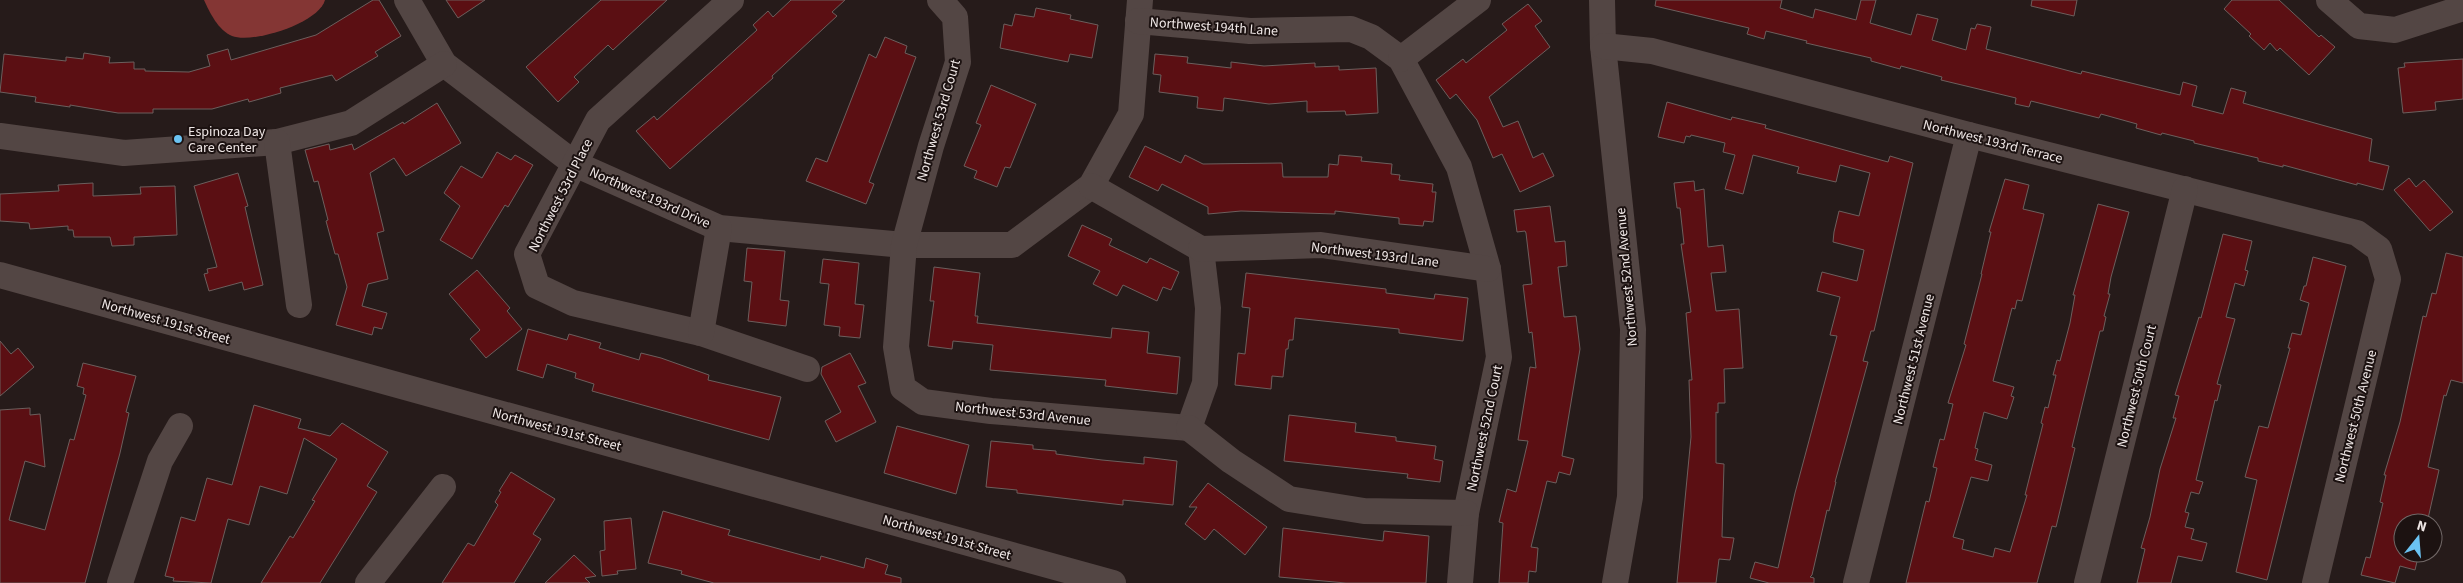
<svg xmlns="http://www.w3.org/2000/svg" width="2463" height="583" font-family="'Source Sans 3',sans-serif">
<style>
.water{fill:#843634}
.building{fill:#5b0f13;stroke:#6c5f5d}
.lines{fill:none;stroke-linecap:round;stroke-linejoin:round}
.minor{stroke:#534644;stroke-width:26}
.poi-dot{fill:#6bc3f2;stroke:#1c1211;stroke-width:2}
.labels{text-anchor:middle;stroke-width:4;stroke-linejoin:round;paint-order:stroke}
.street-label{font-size:14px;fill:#efe7e6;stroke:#1c1211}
.poi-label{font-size:14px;fill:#efe7e6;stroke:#1c1211;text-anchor:start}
</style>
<rect width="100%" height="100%" fill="#261b1a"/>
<path class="water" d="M 204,0 L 325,0 C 319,23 253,44 232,36 C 218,30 210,13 204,0 Z"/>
<g class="building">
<path d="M 373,0 L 379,0 L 401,36 L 375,52 L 378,56 L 336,81 L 332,75 L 280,88 L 281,93 L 249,102 L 248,99 L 212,109 L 153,109 L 153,113 L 118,113 L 70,105 L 70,107 L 35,102 L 36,97 L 0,92 L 4,54 L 66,61 L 66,57 L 83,59 L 84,53 L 110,57 L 109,63 L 134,62 L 134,69 L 145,69 L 145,71 L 189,72 L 210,66 L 207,55 L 228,49 L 231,60 L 316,35 Z"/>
<path d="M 446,0 L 485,0 L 458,18 Z"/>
<path d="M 601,0 L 667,0 L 613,50 L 608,45 L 574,77 L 579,82 L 558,102 L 526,67 Z"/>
<path d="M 791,0 L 845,0 L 832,12 L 837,16 L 772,76 L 773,78 L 670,169 L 636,131 L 654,116 L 657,120 L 713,70 L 757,30 L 753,25 L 768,11 L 773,17 Z"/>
<path d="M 1656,0 L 1782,0 L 1780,8 L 1813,18 L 1815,9 L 1856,20 L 1861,0 L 1876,0 L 1870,23 L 1911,35 L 1917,14 L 1938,19 L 1932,40 L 1966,50 L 1971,28 L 1975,29 L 1977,24 L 1991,27 L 1986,49 L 2081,74 L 2082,71 L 2180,95 L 2183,82 L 2197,86 L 2192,106 L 2223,114 L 2231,88 L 2246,92 L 2243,103 L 2372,139 L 2369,161 L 2389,166 L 2383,190 L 2357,183 L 2357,185 L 2283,165 L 2283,167 L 2258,161 L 2258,158 L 2194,143 L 2194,141 L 2162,133 L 2161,135 L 2136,128 L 2137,124 L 2101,114 L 2099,118 L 2031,101 L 2029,107 L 2015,104 L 2016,98 L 1941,80 L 1942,77 L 1901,66 L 1900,69 L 1871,61 L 1871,58 L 1806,43 L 1807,41 L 1766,31 L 1764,39 L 1747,34 L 1749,28 L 1655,6 Z"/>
<path d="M 2032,0 L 2077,0 L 2074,16 L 2031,6 Z"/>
<path d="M 2232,0 L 2279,0 L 2319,37 L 2321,35 L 2335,47 L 2309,75 L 2280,48 L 2277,51 L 2270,43 L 2264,50 L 2249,36 L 2251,34 L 2224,9 Z"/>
<path d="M 1528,4 L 1542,21 L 1535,26 L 1550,47 L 1489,97 L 1503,127 L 1518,121 L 1533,158 L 1543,153 L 1554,176 L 1520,192 L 1502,154 L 1493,158 L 1477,120 L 1456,94 L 1450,99 L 1436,80 L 1463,59 L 1466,63 L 1507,30 L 1502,24 Z"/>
<path d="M 1036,8 L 1071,15 L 1070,19 L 1098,25 L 1092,58 L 1070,54 L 1068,62 L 1000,48 L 1004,24 L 1012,26 L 1015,14 L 1034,17 Z"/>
<path d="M 885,37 L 907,46 L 905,53 L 916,57 L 869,182 L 874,184 L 866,204 L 806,181 L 816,158 L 827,162 L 869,54 L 876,58 Z"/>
<path d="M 1155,54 L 1188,57 L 1187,63 L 1231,68 L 1231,62 L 1264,66 L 1315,63 L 1315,67 L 1339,66 L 1339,70 L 1376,68 L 1378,113 L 1346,115 L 1345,111 L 1307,112 L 1307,101 L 1269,104 L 1224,98 L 1223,111 L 1197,108 L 1198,97 L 1159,92 L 1161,75 L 1153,74 Z"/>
<path d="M 2463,59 L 2463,99 L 2435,102 L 2436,110 L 2403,113 L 2398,68 L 2405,67 L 2404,63 Z"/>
<path d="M 991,85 L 1036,104 L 1010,168 L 1005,167 L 997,187 L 974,178 L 977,171 L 964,166 L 981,125 L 976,123 Z"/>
<path d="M 1667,102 L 1731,120 L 1732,117 L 1766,125 L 1765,128 L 1888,162 L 1890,156 L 1913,163 L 1874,331 L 1871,331 L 1863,361 L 1868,362 L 1835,482 L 1836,482 L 1829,511 L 1827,510 L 1812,575 L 1810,577 L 1814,578 L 1814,583 L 1769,583 L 1750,578 L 1755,562 L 1778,568 L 1795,493 L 1837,336 L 1830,335 L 1840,297 L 1817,291 L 1822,272 L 1857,281 L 1864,250 L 1833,242 L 1834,232 L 1839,211 L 1859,216 L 1870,173 L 1840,165 L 1836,182 L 1797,173 L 1799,167 L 1753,155 L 1743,194 L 1725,189 L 1735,155 L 1723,152 L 1725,143 L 1691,135 L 1690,137 L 1686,136 L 1684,143 L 1658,137 Z"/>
<path d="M 437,103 L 461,143 L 406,176 L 394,158 L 370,173 L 384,231 L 377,233 L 388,279 L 368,284 L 362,306 L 387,313 L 382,329 L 374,327 L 372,335 L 336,325 L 347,287 L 338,254 L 335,254 L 326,221 L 328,220 L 318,181 L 314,182 L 305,150 L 329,144 L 330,150 L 352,144 L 354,150 L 403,122 L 404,124 Z"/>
<path d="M 1145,146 L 1181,163 L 1185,155 L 1203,164 L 1282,163 L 1283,177 L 1328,177 L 1329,164 L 1338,165 L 1339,155 L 1362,157 L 1361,161 L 1392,164 L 1391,174 L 1400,175 L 1399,180 L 1433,184 L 1432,192 L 1436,192 L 1433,222 L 1424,221 L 1423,226 L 1399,224 L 1399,218 L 1335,211 L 1335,214 L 1241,211 L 1208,214 L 1208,207 L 1162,184 L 1158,191 L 1129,177 Z"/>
<path d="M 497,152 L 511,160 L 515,155 L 533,165 L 508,207 L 505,205 L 472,259 L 440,240 L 460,206 L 444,193 L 461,166 L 482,178 Z"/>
<path d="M 238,173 L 248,206 L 245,207 L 263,285 L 244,290 L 242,282 L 209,291 L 204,274 L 208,273 L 207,269 L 217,267 L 194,186 Z"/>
<path d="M 2409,178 L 2416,187 L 2424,180 L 2453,212 L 2430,231 L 2394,190 Z"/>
<path d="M 2005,179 L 2029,185 L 2023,209 L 2044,214 L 2022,301 L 2017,300 L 2015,309 L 2012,308 L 1993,381 L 2014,387 L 2011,396 L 2014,397 L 2007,419 L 1984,412 L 1975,448 L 1978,449 L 1975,460 L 1992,465 L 1988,481 L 1971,477 L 1953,537 L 1964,540 L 1962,549 L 1993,557 L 1995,548 L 2010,552 L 2027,495 L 2025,495 L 2043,424 L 2041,423 L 2045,407 L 2048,408 L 2056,375 L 2053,375 L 2057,360 L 2060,361 L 2070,323 L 2075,295 L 2073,295 L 2098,204 L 2129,212 L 2111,277 L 2108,294 L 2110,294 L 2104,316 L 2106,317 L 2103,331 L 2100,331 L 2072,447 L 2075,448 L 2056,527 L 2052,526 L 2037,583 L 1906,583 L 1926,501 L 1929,502 L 1937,468 L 1933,467 L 1940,439 L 1944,440 L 1953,404 L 1948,403 L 1966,345 L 1964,344 L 1982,274 L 1981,274 L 1991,232 L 1989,232 Z"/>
<path d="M 1694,181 L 1695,191 L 1704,189 L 1708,247 L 1723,245 L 1726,272 L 1711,273 L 1716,311 L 1739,309 L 1743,368 L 1724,369 L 1725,403 L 1718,403 L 1718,413 L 1716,412 L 1716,463 L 1724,464 L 1722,537 L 1734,538 L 1730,560 L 1719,559 L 1716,583 L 1677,583 L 1691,437 L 1689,380 L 1692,380 L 1686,313 L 1691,312 L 1681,244 L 1684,244 L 1680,208 L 1677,208 L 1674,183 Z"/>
<path d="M 93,183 L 93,196 L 141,194 L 140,187 L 175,186 L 177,235 L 136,237 L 134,237 L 134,245 L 112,246 L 110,237 L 74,237 L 73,230 L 68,230 L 68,226 L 30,229 L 29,223 L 0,221 L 0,194 L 59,191 L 58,185 Z"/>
<path d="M 1550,206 L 1555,242 L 1565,241 L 1567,266 L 1558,267 L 1564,317 L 1576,316 L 1580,349 L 1562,456 L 1574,459 L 1570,475 L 1559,472 L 1556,483 L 1547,481 L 1531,547 L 1538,548 L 1536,572 L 1529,571 L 1528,583 L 1499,583 L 1503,523 L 1499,522 L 1507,489 L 1516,492 L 1528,441 L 1518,440 L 1530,367 L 1536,368 L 1532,332 L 1529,333 L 1523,285 L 1532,284 L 1526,233 L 1525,231 L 1517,232 L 1514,210 Z"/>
<path d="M 1082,225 L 1112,239 L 1109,245 L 1147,263 L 1150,258 L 1179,272 L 1171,290 L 1163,287 L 1157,301 L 1123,285 L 1117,296 L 1093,284 L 1100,271 L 1068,256 Z"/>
<path d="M 2223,234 L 2252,241 L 2245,270 L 2248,271 L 2244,286 L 2235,283 L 2226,317 L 2235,319 L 2217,384 L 2221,385 L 2217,401 L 2215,400 L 2196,480 L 2203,482 L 2199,494 L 2191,492 L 2185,512 L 2189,513 L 2185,527 L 2194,529 L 2191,539 L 2207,543 L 2202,561 L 2178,556 L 2171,583 L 2137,583 L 2145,549 L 2141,548 L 2150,517 L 2160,469 L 2176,418 L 2173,418 L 2179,396 L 2175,395 L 2199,317 L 2201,318 Z"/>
<path d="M 747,248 L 785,251 L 780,300 L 789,301 L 786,326 L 748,321 L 752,282 L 744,281 Z"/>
<path d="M 2446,253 L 2463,257 L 2463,383 L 2451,380 L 2446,396 L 2444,395 L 2428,467 L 2439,470 L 2427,523 L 2403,523 L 2403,553 L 2419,553 L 2415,570 L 2400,566 L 2395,583 L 2361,575 L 2366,557 L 2370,558 L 2383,503 L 2380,502 L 2386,475 L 2384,475 L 2400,422 L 2423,316 L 2426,317 L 2432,293 L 2436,294 Z"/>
<path d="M 2313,257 L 2346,266 L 2267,580 L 2236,572 L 2257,480 L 2245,477 L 2259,426 L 2268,428 L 2290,348 L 2288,348 L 2292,333 L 2301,335 L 2309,303 L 2300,300 L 2304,286 L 2306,286 Z"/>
<path d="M 823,259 L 859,263 L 855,304 L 864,305 L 860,338 L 839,336 L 840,327 L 824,325 L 829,284 L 820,283 Z"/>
<path d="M 934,267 L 980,273 L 975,316 L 978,316 L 977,323 L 1111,338 L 1112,328 L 1149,332 L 1147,353 L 1180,357 L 1177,394 L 1105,386 L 1106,380 L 990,370 L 993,345 L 953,341 L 952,349 L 928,346 L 934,301 L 930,301 Z"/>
<path d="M 477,270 L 510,308 L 507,311 L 522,329 L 486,358 L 470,339 L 480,330 L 449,294 Z"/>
<path d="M 1246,273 L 1386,289 L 1386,293 L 1434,299 L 1435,294 L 1468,298 L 1463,341 L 1399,333 L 1399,329 L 1295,318 L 1293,340 L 1289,340 L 1288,349 L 1286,349 L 1283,377 L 1272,376 L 1271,389 L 1235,385 L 1238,353 L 1245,354 L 1250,308 L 1242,307 Z"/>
<path d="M 528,329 L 567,340 L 569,334 L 601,343 L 599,348 L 639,360 L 641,353 L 661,358 L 709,375 L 708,380 L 781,397 L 769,440 L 592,391 L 594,384 L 575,378 L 576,373 L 547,364 L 543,378 L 517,370 Z"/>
<path d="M 0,341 L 11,354 L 18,348 L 34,367 L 0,396 Z"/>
<path d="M 850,353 L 866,383 L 858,386 L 876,422 L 836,442 L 825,421 L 841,412 L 821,374 L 822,367 Z"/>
<path d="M 83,363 L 136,376 L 126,412 L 129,413 L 120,453 L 85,583 L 0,583 L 0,410 L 30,408 L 30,415 L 40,414 L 45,467 L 25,461 L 9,520 L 45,530 L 70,439 L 74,440 L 86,395 L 83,394 L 84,388 L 77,386 Z"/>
<path d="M 254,405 L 301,419 L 298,428 L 330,436 L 342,423 L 388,452 L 367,486 L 377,492 L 320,583 L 261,583 L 290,536 L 293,538 L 315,501 L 312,500 L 337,459 L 304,438 L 287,494 L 260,486 L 249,525 L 228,519 L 211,583 L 173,581 L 174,578 L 165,576 L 181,517 L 195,521 L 207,478 L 232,485 Z"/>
<path d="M 1289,415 L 1356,423 L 1355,432 L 1396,437 L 1396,441 L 1436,446 L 1434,459 L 1443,461 L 1440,482 L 1407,478 L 1408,474 L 1284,461 Z"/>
<path d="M 897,426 L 969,445 L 956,494 L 884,473 Z"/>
<path d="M 991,441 L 1033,445 L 1033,449 L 1056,451 L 1056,454 L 1102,460 L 1144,464 L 1144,457 L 1177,461 L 1173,505 L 1123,500 L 1123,505 L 1017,493 L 1017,490 L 986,487 Z"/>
<path d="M 511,472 L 555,499 L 533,534 L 541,539 L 532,554 L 514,583 L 442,583 L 468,543 L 474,546 L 498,505 L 495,502 L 501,492 L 499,491 Z"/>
<path d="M 1208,483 L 1267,527 L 1245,555 L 1214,529 L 1205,540 L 1185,524 L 1197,507 L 1189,507 Z"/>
<path d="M 663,511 L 730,530 L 728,535 L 820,560 L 821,556 L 864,568 L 866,558 L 888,565 L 885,574 L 901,578 L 901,583 L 714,583 L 688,576 L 681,574 L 682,571 L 648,563 Z"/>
<path d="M 631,518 L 636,569 L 617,571 L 618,574 L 602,576 L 600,551 L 605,550 L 604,521 Z"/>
<path d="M 1283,528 L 1383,541 L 1384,531 L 1429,536 L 1426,583 L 1346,583 L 1279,577 Z"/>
<path d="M 574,555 L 596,576 L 585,578 L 590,583 L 545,583 Z"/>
</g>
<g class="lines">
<g class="minor">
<path d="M 407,0 L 444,64 L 575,164 L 719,228 L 904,245 L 1012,245 L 1091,186 L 1131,114 L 1140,0"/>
<path d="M 731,0 L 598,120 L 527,254 L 537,286 L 573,303 L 701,333 L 807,369"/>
<path d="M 940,0 L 955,17 L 958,62 L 931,146 L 904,245 L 896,347 L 903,388 L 923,402 L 991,411 L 1189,428"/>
<path d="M 1602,0 L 1603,46 L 1633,329 L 1630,497 L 1615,583"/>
<path d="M 2329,0 L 2359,26 L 2395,30 L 2463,8"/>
<path d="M 1138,21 L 1250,31 L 1351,29 L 1371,37 L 1401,59 L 1459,167 L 1488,269 L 1499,357 L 1466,513 L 1460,583"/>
<path d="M 1603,46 L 1652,51 L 1969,135 L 2357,233 L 2379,249 L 2388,279 L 2315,583"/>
<path d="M 1401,59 L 1478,0"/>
<path d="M 0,136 L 124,153 L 277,142 L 351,123 L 444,64"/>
<path d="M 277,142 L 299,305"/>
<path d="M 1091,186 L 1201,249 L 1208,308 L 1205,383 L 1189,428"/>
<path d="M 1201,249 L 1321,245 L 1488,269"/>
<path d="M 0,275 L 1113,583"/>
<path d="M 701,333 L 719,228"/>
<path d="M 1189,428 L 1231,461 L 1289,499 L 1364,511 L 1466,513"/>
<path d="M 120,583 L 160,461 L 180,426"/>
<path d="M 368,583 L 443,487"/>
<path d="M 1856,583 L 1969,135"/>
<path d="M 2087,583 L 2185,189"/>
</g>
</g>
<circle class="poi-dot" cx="178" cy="139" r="5"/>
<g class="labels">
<g class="street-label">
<text transform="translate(1214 26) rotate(4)" y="5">Northwest 194th Lane</text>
<text transform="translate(938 120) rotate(-74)" y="5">Northwest 53rd Court</text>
<text transform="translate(1993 141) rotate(14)" y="5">Northwest 193rd Terrace</text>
<text transform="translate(560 195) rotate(-63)" y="5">Northwest 53rd Place</text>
<text transform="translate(650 197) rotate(24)" y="5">Northwest 193rd Drive</text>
<text transform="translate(1375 254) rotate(7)" y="5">Northwest 193rd Lane</text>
<text transform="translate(1626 277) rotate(-95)" y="5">Northwest 52nd Avenue</text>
<text transform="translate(166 321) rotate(16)" y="5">Northwest 191st Street</text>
<text transform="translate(1913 359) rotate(-76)" y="5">Northwest 51st Avenue</text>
<text transform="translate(2136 386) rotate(-76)" y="5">Northwest 50th Court</text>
<text transform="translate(1023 413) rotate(6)" y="5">Northwest 53rd Avenue</text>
<text transform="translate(2355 416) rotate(-76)" y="5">Northwest 50th Avenue</text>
<text transform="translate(1484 428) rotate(-78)" y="5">Northwest 52nd Court</text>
<text transform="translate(557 429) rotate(15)" y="5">Northwest 191st Street</text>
<text transform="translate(947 537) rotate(16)" y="5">Northwest 191st Street</text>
</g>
<g class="poi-label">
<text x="188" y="136">Espinoza Day<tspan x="188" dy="16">Care Center</tspan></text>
</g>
</g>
<g transform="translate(2418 538) rotate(17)"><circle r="24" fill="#1c1211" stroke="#706766"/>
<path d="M0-4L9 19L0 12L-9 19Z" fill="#6bc3f2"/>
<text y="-8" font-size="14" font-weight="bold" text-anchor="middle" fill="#efe7e6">N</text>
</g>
</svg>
